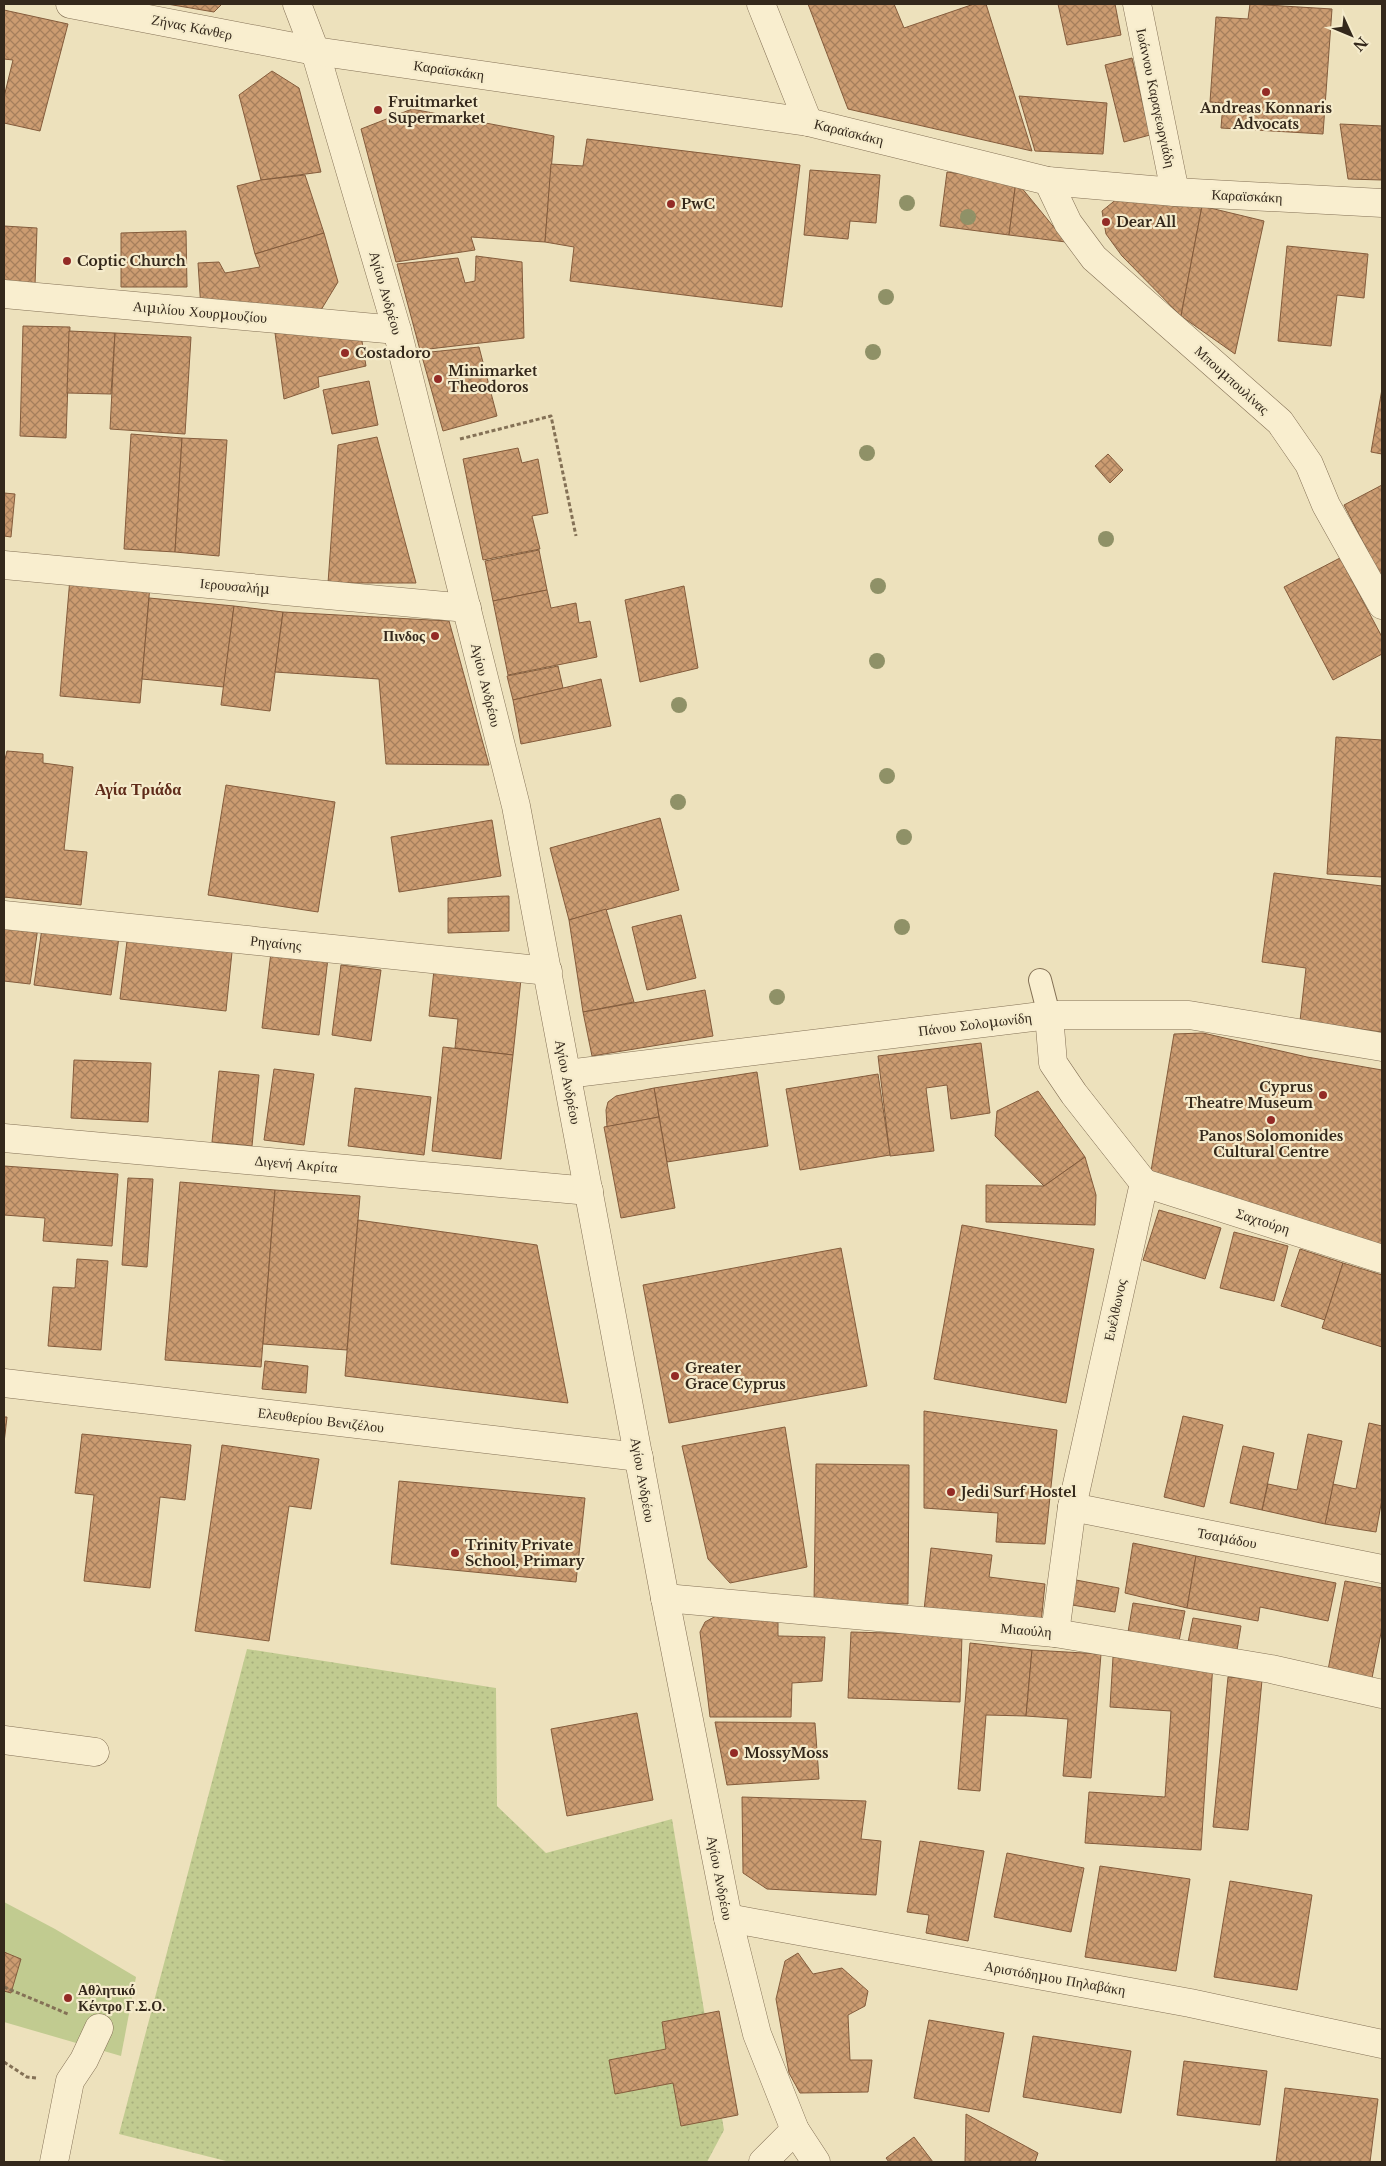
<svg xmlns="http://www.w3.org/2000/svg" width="1386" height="2166" font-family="'Libre Baskerville',serif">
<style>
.green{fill:#c1cb90}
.garden{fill:url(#garden-dots)}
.building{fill:url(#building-cross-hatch);stroke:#845c3c}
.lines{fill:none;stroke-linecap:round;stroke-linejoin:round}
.service-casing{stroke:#847156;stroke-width:24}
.minor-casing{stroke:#847156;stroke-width:29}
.tertiary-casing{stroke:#847156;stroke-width:29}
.path{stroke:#847156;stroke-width:3;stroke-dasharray:4 2.5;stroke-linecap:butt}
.service{stroke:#f9eecf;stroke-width:22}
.minor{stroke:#f9eecf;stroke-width:28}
.tertiary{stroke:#f9eecf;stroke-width:28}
.tree{fill:#8f9167}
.poi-dot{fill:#932b26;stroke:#f5ebcb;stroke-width:2}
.labels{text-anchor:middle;stroke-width:4.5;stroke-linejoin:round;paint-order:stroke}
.street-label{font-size:14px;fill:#34281b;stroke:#f5ebcb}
.poi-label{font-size:14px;font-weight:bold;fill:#34281b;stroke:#f5ebcb;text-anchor:start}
.quarter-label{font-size:16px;font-weight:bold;fill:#602c1a;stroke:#f5ebcb}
</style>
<defs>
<pattern id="garden-dots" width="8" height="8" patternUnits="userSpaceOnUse" patternTransform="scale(1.25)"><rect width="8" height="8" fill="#c1cb90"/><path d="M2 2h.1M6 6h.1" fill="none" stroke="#a6ae7c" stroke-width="1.8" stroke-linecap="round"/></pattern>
<pattern id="building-cross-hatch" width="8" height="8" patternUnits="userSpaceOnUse" patternTransform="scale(1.25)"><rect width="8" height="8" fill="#cc9c71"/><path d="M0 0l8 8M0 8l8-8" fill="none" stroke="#a67f5c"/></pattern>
</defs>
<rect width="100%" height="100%" fill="#ede1bc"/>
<path class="green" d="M 4,1902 L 55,1929 L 136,1977 L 121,2056 L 4,2022 Z"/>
<path class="garden" d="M 247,1649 L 496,1688 L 497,1806 L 546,1853 L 672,1819 L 724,2130 L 707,2162 L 230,2162 L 119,2134 Z"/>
<g class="building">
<path d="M 167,4 L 222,4 L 214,12 Z"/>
<path d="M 808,4 L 894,4 L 904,28 L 974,4 L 986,4 L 1032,151 L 848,109 Z"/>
<path d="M 1058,4 L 1115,4 L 1121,35 L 1067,45 Z"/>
<path d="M 1250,4 L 1332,9 L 1323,134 L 1221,128 L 1223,103 L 1210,102 L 1216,17 L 1248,19 Z"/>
<path d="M 4,10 L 68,24 L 40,131 L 4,123 L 4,97 L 13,60 L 4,59 Z"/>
<path d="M 1132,58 L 1150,135 L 1124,142 L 1105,65 Z"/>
<path d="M 272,71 L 299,88 L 321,172 L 261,180 L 239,95 Z"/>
<path d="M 1019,96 L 1107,103 L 1103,154 L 1035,151 Z"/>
<path d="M 412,109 L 554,136 L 545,242 L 471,237 L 475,250 L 396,262 L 361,129 Z"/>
<path d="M 1340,124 L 1382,126 L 1382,180 L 1348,179 Z"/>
<path d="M 587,139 L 800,165 L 782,307 L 570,281 L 574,247 L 545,242 L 551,164 L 583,166 Z"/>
<path d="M 810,170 L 880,175 L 876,223 L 850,221 L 848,239 L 804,235 Z"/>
<path d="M 947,172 L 1016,181 L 1009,235 L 940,226 Z"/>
<path d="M 305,175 L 324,233 L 255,254 L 237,186 L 261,180 Z"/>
<path d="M 1016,181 L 1066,242 L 1009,235 Z"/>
<path d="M 1118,198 L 1202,206 L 1181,316 L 1122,256 L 1106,234 L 1102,211 Z"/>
<path d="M 1202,206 L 1264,221 L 1235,354 L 1181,316 Z"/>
<path d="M 4,226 L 37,228 L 35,285 L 4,284 Z"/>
<path d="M 186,231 L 187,287 L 121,287 L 121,233 Z"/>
<path d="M 324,233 L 338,282 L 321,310 L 201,309 L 198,263 L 219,262 L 225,273 L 260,267 L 255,254 Z"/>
<path d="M 1287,246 L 1368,254 L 1364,298 L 1337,295 L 1331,346 L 1278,341 Z"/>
<path d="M 476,256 L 522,262 L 524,338 L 420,350 L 397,264 L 458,258 L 465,283 L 475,281 Z"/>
<path d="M 23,326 L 70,327 L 66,438 L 20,436 Z"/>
<path d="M 69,331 L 115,333 L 111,394 L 67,393 Z"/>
<path d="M 115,333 L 191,337 L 185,434 L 110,429 Z"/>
<path d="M 275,333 L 361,335 L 366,366 L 318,377 L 319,387 L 284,399 Z"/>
<path d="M 479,347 L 497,416 L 443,431 L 421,353 Z"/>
<path d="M 369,381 L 378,425 L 332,434 L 323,390 Z"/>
<path d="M 1382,389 L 1382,454 L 1371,452 Z"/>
<path d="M 131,434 L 182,438 L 175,552 L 124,549 Z"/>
<path d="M 377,437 L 416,583 L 328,583 L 338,445 Z"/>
<path d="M 182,438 L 227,440 L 219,556 L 175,552 Z"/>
<path d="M 518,448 L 522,463 L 538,459 L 548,513 L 532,516 L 540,549 L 483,560 L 463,459 Z"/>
<path d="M 1108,454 L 1123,470 L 1110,483 L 1095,466 Z"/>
<path d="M 1382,485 L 1382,579 L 1344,505 Z"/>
<path d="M 4,493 L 15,494 L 11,537 L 4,536 Z"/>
<path d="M 539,550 L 547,590 L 493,601 L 485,561 Z"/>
<path d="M 1340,558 L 1382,637 L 1382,654 L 1333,680 L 1284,587 Z"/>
<path d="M 70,578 L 150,585 L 140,703 L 60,696 Z"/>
<path d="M 684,586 L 698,668 L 640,682 L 625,600 Z"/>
<path d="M 547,590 L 551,608 L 576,603 L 579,623 L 590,621 L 597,657 L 508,675 L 493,601 Z"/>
<path d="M 149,598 L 234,606 L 224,687 L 142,679 Z"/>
<path d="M 234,606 L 283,612 L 270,711 L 221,705 Z"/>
<path d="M 283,612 L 449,621 L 489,765 L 386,764 L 379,679 L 275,672 Z"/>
<path d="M 558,666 L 563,688 L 513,700 L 507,676 Z"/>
<path d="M 601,679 L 611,726 L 521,744 L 513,700 Z"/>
<path d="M 1336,737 L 1382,740 L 1382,877 L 1327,874 Z"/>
<path d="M 7,751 L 43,754 L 43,763 L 73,767 L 64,850 L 87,852 L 81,905 L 4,897 L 4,763 Z"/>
<path d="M 226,785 L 335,802 L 318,912 L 208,895 Z"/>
<path d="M 660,818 L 679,890 L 569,920 L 550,848 Z"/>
<path d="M 492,820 L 501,876 L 399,892 L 391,837 Z"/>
<path d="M 1274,873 L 1382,886 L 1382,1032 L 1300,1021 L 1306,968 L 1262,962 Z"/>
<path d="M 509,896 L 509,931 L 448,933 L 448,898 Z"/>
<path d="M 606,909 L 634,1002 L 583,1012 L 569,920 Z"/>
<path d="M 681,915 L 696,978 L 647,990 L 632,927 Z"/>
<path d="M 4,922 L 38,927 L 30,984 L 4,981 Z"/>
<path d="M 42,928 L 119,937 L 111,995 L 34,985 Z"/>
<path d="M 127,941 L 232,952 L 226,1011 L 120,999 Z"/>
<path d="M 271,952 L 328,958 L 319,1035 L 262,1028 Z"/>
<path d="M 341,965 L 381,970 L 371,1041 L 332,1035 Z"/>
<path d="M 434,970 L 521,979 L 513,1055 L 455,1048 L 458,1019 L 429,1016 Z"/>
<path d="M 705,990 L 713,1036 L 592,1056 L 583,1012 Z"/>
<path d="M 1203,1033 L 1307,1057 L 1382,1070 L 1382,1252 L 1151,1171 L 1174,1034 Z"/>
<path d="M 981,1043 L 990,1113 L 951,1119 L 947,1085 L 926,1088 L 934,1151 L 890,1156 L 878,1056 Z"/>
<path d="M 443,1047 L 513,1055 L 501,1159 L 432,1151 Z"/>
<path d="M 74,1060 L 151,1063 L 148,1122 L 71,1118 Z"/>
<path d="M 274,1069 L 314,1074 L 304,1145 L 264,1140 Z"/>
<path d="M 219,1071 L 259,1075 L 252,1146 L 212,1142 Z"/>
<path d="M 757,1072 L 768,1146 L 667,1162 L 654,1088 Z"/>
<path d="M 878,1074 L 890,1155 L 800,1170 L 786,1089 Z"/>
<path d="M 355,1088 L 431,1097 L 424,1155 L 348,1146 Z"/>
<path d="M 654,1088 L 659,1117 L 607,1127 L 606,1110 L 608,1102 L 616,1096 Z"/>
<path d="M 1038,1091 L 1085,1157 L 1044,1186 L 995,1136 L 997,1111 Z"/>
<path d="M 659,1117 L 675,1208 L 621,1218 L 604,1127 Z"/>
<path d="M 1085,1157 L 1096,1195 L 1095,1225 L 986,1222 L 986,1185 L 1044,1186 Z"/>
<path d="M 4,1166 L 118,1174 L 112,1246 L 43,1241 L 45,1218 L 4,1215 Z"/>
<path d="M 128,1178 L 153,1179 L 147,1267 L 122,1265 Z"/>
<path d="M 180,1182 L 275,1190 L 261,1367 L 165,1360 Z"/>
<path d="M 275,1190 L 360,1196 L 347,1350 L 263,1344 Z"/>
<path d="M 1159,1210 L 1221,1228 L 1205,1279 L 1143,1260 Z"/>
<path d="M 358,1220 L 537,1245 L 568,1403 L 345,1376 Z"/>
<path d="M 962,1225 L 1094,1249 L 1066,1403 L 934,1379 Z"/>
<path d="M 1234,1232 L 1288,1246 L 1274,1301 L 1220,1288 Z"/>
<path d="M 841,1248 L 867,1386 L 669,1423 L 643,1285 Z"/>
<path d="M 1300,1249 L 1343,1263 L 1325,1320 L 1281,1306 Z"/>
<path d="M 77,1259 L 108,1261 L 101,1350 L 48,1346 L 53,1287 L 75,1288 Z"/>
<path d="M 1343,1263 L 1382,1275 L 1382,1347 L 1322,1328 Z"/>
<path d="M 265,1361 L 308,1366 L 306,1393 L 262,1389 Z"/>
<path d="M 924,1411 L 1057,1430 L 1045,1544 L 996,1542 L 998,1513 L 924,1508 Z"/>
<path d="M 1183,1416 L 1223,1425 L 1204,1507 L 1164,1497 Z"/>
<path d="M 4,1417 L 7,1417 L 4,1443 Z"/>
<path d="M 1369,1423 L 1382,1426 L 1382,1499 L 1376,1532 L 1325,1524 L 1333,1484 L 1356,1489 Z"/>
<path d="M 785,1427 L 807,1567 L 730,1583 L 708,1559 L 682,1446 Z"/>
<path d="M 82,1434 L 191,1445 L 185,1500 L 160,1497 L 150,1588 L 84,1581 L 94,1495 L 75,1493 Z"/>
<path d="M 1308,1434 L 1342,1441 L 1325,1524 L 1262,1510 L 1268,1484 L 1297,1490 Z"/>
<path d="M 222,1445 L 319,1459 L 311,1509 L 289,1506 L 269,1641 L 195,1631 Z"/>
<path d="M 1243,1446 L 1274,1453 L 1262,1510 L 1230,1503 Z"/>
<path d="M 816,1464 L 909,1465 L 908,1604 L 814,1603 Z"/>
<path d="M 399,1481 L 585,1498 L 576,1582 L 391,1564 Z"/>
<path d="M 1133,1543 L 1196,1556 L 1187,1608 L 1125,1593 Z"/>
<path d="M 931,1548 L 992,1555 L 989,1577 L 1045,1584 L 1041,1623 L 924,1610 Z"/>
<path d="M 1196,1556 L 1336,1583 L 1328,1621 L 1260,1607 L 1258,1621 L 1187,1608 Z"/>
<path d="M 1076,1580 L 1119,1588 L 1115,1612 L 1072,1605 Z"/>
<path d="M 1345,1581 L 1382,1588 L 1382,1628 L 1372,1678 L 1328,1670 Z"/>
<path d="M 1133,1603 L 1185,1611 L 1178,1646 L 1127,1638 Z"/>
<path d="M 716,1616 L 778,1620 L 778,1636 L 825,1637 L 822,1681 L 792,1683 L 791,1717 L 710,1717 L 700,1632 L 705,1622 Z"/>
<path d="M 1193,1618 L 1241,1626 L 1236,1656 L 1187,1647 Z"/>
<path d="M 851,1632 L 962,1635 L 960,1702 L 848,1698 Z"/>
<path d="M 970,1643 L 1032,1650 L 1026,1716 L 986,1715 L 980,1791 L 958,1789 Z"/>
<path d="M 1032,1650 L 1101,1654 L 1091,1778 L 1063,1776 L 1068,1719 L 1026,1716 Z"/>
<path d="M 1113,1657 L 1213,1663 L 1201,1850 L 1085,1843 L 1089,1792 L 1165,1797 L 1171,1711 L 1110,1707 Z"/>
<path d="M 1228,1677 L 1262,1680 L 1248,1830 L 1213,1827 Z"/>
<path d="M 637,1713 L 653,1800 L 567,1816 L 551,1729 Z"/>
<path d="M 715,1722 L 815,1723 L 819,1779 L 727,1785 Z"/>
<path d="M 742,1797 L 866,1801 L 861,1839 L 881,1841 L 876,1895 L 767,1889 L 743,1873 Z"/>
<path d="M 920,1841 L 984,1851 L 968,1941 L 926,1933 L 929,1915 L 907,1912 Z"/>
<path d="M 1007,1853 L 1084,1868 L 1071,1932 L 994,1917 Z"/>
<path d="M 1100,1866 L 1190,1879 L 1176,1971 L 1085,1957 Z"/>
<path d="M 1230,1881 L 1312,1895 L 1297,1990 L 1214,1977 Z"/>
<path d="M 4,1952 L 21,1959 L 11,1993 L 4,1991 Z"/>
<path d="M 798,1953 L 813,1974 L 842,1968 L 868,1991 L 865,2006 L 848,2015 L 850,2060 L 872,2060 L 868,2092 L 800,2093 L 789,2073 L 776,1999 L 785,1961 Z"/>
<path d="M 719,2011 L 738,2115 L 681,2126 L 673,2083 L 615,2094 L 609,2060 L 666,2049 L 662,2022 Z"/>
<path d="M 929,2020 L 1004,2033 L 989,2112 L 914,2098 Z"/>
<path d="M 1033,2036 L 1131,2051 L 1121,2113 L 1023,2097 Z"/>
<path d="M 1184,2061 L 1267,2071 L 1260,2125 L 1177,2115 Z"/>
<path d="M 1285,2088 L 1378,2099 L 1370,2162 L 1276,2162 Z"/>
<path d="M 966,2114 L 1038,2153 L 1035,2162 L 965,2162 Z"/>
<path d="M 914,2137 L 933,2162 L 889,2162 L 886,2158 Z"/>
</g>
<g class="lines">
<defs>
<path id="service" d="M 1040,980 L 1049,1015"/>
<g id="minor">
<path d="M 70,4 L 315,51"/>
<path d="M 761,4 L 808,122"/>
<path d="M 1137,4 L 1175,192"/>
<path d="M 1048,181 L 1068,223 L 1094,258 L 1280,422 L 1309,464 L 1326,505 L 1382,605"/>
<path d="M 4,294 L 397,330"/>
<path d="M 4,565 L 467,608"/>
<path d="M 4,915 L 548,971"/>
<path d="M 1049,1015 L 1053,1063 L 1074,1094 L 1144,1183"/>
<path d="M 567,1074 L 1049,1015 L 1189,1015 L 1382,1047"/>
<path d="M 4,1138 L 589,1191"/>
<path d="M 1144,1183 L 1382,1259"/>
<path d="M 4,1383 L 639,1457"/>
<path d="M 1072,1507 L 1382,1569"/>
<path d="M 665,1598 L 1055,1633 L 1271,1669 L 1382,1694"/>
<path d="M 1055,1633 L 1072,1507 L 1144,1183"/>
<path d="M 4,1740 L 95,1752"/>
<path d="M 728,1918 L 1190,2003 L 1382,2044"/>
<path d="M 54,2162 L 70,2081 L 84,2060 L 99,2028"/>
<path d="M 763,2162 L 795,2130"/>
</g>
<g id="tertiary">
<path d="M 297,4 L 315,51 L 397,330 L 516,806 L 665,1598 L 728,1918 L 757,2034 L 795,2130 L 816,2162"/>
<path d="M 315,51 L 808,122 L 1048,181 L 1175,192 L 1382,203"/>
</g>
</defs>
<use href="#service" class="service-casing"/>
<use href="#minor" class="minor-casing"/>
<use href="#tertiary" class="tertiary-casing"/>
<g class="path">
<path d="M 460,439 L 551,416 L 576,536"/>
<path d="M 4,1987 L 68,2014"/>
<path d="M 4,2062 L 27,2077 L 36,2078"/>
</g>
<use href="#service" class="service"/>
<use href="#minor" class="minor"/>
<use href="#tertiary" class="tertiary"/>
</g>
<g class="tree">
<circle cx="907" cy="203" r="8"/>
<circle cx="968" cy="217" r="8"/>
<circle cx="886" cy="297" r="8"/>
<circle cx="873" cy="352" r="8"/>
<circle cx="867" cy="453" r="8"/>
<circle cx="1106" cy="539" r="8"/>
<circle cx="878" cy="586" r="8"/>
<circle cx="877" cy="661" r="8"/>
<circle cx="679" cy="705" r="8"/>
<circle cx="887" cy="776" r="8"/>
<circle cx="678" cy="802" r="8"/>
<circle cx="904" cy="837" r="8"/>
<circle cx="902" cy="927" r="8"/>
<circle cx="777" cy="997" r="8"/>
</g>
<g class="poi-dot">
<circle cx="1266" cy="92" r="5"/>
<circle cx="378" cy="110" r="5"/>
<circle cx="671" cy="204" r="5"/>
<circle cx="1106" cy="222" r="5"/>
<circle cx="67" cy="261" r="5"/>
<circle cx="345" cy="353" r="5"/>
<circle cx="438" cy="379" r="5"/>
<circle cx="435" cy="636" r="5"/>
<circle cx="1323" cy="1095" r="5"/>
<circle cx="1271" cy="1120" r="5"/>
<circle cx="675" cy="1376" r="5"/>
<circle cx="951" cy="1492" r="5"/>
<circle cx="455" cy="1553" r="5"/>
<circle cx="734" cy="1753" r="5"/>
<circle cx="68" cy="1998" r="5"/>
</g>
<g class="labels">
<g class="street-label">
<text transform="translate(192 27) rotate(11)" y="5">Ζήνας Κάνθερ</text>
<text transform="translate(449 70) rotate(8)" y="5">Καραϊσκάκη</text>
<text transform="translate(1156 98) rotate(78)" y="5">Ιωάννου Καραγεωργιάδη</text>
<text transform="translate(849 132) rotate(14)" y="5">Καραϊσκάκη</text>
<text transform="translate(1247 196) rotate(3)" y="5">Καραϊσκάκη</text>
<text transform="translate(386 293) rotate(74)" y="5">Αγίου Ανδρέου</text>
<text transform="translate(200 312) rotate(5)" y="5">Αιμιλίου Χουρμουζίου</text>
<text transform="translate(1232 380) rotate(42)" y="5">Μπουμπουλίνας</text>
<text transform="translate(235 586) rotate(5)" y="5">Ιερουσαλήμ</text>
<text transform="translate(486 685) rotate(76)" y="5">Αγίου Ανδρέου</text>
<text transform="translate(276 943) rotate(6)" y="5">Ρηγαίνης</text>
<text transform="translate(975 1024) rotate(-7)" y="5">Πάνου Σολομωνίδη</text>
<text transform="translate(568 1082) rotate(79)" y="5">Αγίου Ανδρέου</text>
<text transform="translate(296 1164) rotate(5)" y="5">Διγενή Ακρίτα</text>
<text transform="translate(1263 1221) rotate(18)" y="5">Σαχτούρη</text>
<text transform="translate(1115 1310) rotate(-78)" y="5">Ευέλθωνος</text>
<text transform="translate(321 1420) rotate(7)" y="5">Ελευθερίου Βενιζέλου</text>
<text transform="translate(643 1480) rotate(80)" y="5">Αγίου Ανδρέου</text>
<text transform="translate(1227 1538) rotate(11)" y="5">Τσαμάδου</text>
<text transform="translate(1026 1630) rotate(5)" y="5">Μιαούλη</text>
<text transform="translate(720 1878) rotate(79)" y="5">Αγίου Ανδρέου</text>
<text transform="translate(1055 1978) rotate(10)" y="5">Αριστόδημου Πηλαβάκη</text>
</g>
<g class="poi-label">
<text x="388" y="107">Fruitmarket<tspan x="388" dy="16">Supermarket</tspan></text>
<text x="1266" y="113" text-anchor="middle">Andreas Konnaris<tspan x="1266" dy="16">Advocats</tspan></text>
<text x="681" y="209">PwC</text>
<text x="1116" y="227">Dear All</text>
<text x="77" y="266">Coptic Church</text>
<text x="355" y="358">Costadoro</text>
<text x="448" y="376">Minimarket<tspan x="448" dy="16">Theodoros</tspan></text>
<text x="425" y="641" text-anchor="end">Πινδος</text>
<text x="1313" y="1092" text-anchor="end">Cyprus<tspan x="1313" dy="16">Theatre Museum</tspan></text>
<text x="1271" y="1141" text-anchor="middle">Panos Solomonides<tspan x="1271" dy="16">Cultural Centre</tspan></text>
<text x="685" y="1373">Greater<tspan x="685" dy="16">Grace Cyprus</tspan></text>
<text x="961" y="1497">Jedi Surf Hostel</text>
<text x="465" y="1550">Trinity Private<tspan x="465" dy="16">School, Primary</tspan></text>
<text x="744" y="1758">MossyMoss</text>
<text x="78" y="1995">Αθλητικό<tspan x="78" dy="16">Κέντρο Γ.Σ.Ο.</tspan></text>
</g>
<g class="quarter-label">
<text x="138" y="795">Αγία Τριάδα</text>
</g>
</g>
<rect width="1386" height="2166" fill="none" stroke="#34281b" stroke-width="10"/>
<g transform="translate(1351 35) rotate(134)" stroke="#f5ebcb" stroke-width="4" paint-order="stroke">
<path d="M0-4L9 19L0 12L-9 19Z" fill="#34281b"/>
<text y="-8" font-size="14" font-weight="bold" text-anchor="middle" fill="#34281b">N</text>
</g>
</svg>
